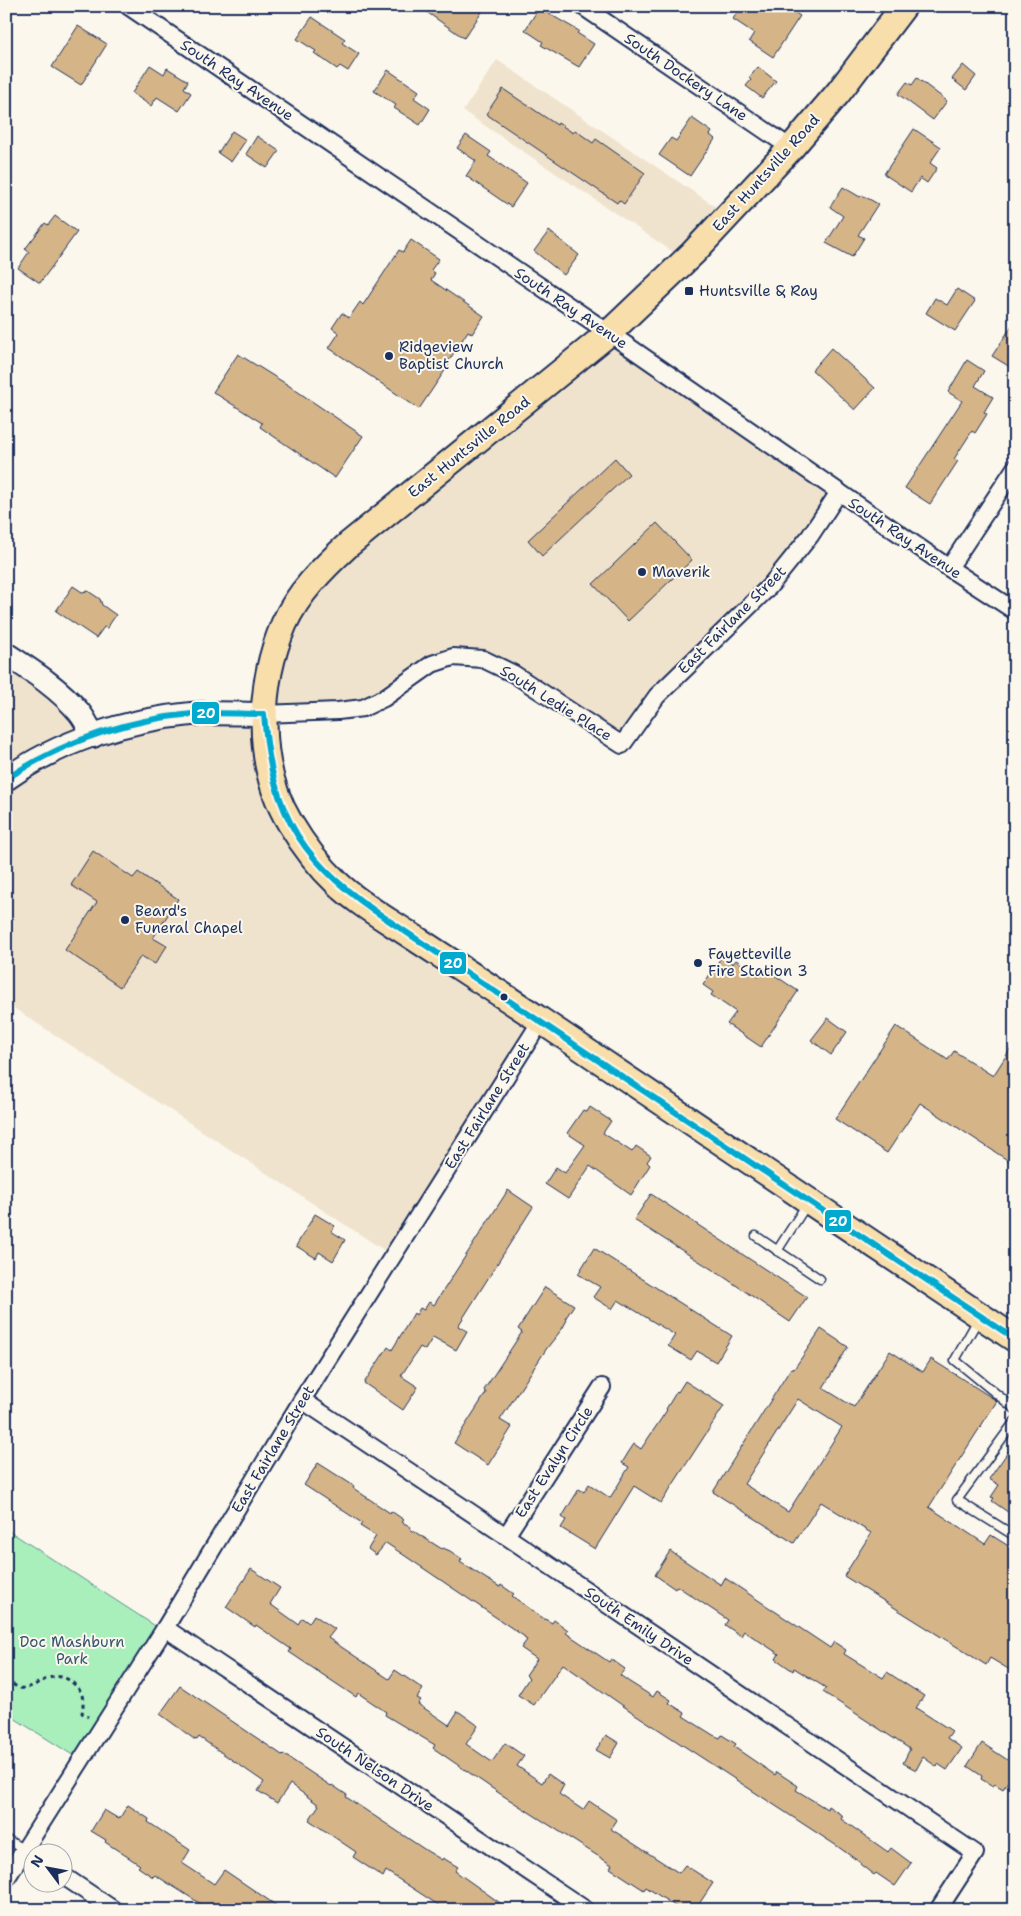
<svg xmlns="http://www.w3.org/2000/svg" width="1021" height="1916" font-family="'Shantell Sans',sans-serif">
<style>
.built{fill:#f0e3ce}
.green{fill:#a8efbc;stroke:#628f8d}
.building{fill:#d5b488;stroke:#1b2f5e;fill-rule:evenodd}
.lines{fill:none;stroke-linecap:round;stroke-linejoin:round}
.lane-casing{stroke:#1b2f5e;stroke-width:11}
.street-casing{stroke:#1b2f5e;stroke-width:20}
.secondary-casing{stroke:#1b2f5e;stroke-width:26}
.primary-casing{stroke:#1b2f5e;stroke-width:29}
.path{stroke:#1b2f5e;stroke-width:3;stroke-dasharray:4 4;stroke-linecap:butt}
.lane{stroke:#fbf7ec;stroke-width:8}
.street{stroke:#fbf7ec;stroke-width:16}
.secondary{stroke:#fbf7ec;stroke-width:22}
.primary{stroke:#f8deab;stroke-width:25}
.bus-1-casing{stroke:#fbf7ec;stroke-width:10}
.bus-1{stroke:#00a9ce;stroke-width:6}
.poi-dot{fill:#1b2f5e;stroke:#fbf7ec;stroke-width:2}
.labels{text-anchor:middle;stroke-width:4;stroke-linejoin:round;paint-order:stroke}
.street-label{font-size:15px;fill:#1b2f5e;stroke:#fbf7ec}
.poi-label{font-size:15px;fill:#1b2f5e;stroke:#fbf7ec;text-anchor:start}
.park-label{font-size:15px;fill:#375571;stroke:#fbf7ec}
.line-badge{stroke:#fbf7ec;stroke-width:2}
.badge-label{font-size:14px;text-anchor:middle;font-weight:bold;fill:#fff}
</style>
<rect width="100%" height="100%" fill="#fbf7ec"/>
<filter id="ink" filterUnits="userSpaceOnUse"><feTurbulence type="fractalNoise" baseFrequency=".02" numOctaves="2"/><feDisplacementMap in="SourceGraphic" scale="10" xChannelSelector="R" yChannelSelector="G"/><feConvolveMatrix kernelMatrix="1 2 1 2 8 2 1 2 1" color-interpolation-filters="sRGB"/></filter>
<g filter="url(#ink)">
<g class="built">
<path d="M 497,60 L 728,215 L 685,260 L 463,111 Z"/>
<path d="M 609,333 L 839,492 L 810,536 L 622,745 L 515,674 L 453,657 L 384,698 L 264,714 L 308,850 L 541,1021 L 393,1256 L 6,1003 L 6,654 L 93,736 L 263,714 L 311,583 Z"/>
</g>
<path class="green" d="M 6,1529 L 163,1631 L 82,1761 L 6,1713 Z"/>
<g class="building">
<path d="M 418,6 L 473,6 L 482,12 L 464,38 Z"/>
<path d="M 741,6 L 747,6 L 756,12 L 760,6 L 786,6 L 800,16 L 773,57 L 749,41 L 754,33 L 733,19 Z"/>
<path d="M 539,8 L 579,31 L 577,33 L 594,44 L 579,67 L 541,45 L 543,42 L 525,30 Z"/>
<path d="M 312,17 L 345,39 L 342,43 L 359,54 L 348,71 L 340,66 L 337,69 L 314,53 L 316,51 L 297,39 Z"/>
<path d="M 78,26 L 107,44 L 81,85 L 52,67 Z"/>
<path d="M 150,65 L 164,74 L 167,68 L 188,81 L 184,88 L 191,93 L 179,111 L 157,97 L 151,106 L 132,93 Z"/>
<path d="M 963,65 L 976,76 L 966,90 L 952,79 Z"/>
<path d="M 758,67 L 776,81 L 762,98 L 746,86 L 751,80 L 749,78 Z"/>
<path d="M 388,70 L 419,91 L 414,98 L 430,109 L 420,125 L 394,108 L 396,105 L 374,91 Z"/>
<path d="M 917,78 L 947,101 L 933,120 L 898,94 L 907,82 L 912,85 Z"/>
<path d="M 503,89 L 557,125 L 558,123 L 573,133 L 575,130 L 593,143 L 596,139 L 645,173 L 624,204 L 619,200 L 617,203 L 486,114 Z"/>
<path d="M 692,118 L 712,132 L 710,135 L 715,139 L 690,176 L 659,155 L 671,138 L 676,141 Z"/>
<path d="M 914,129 L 941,147 L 930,163 L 937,168 L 927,183 L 920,178 L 911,192 L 884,174 Z"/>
<path d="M 232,131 L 246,140 L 231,162 L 218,153 Z"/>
<path d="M 466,135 L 491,152 L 488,156 L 527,183 L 511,207 L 466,176 L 476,161 L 457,148 Z"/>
<path d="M 257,136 L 279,151 L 267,168 L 246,154 Z"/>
<path d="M 843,187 L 860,197 L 862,195 L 878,204 L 858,235 L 864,238 L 852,257 L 826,243 L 843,216 L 830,207 Z"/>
<path d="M 55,216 L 77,232 L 40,283 L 18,268 L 29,252 L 25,249 L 45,223 L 48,225 Z"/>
<path d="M 549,231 L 579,255 L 564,275 L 534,251 Z"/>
<path d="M 411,240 L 439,259 L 431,270 L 435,273 L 431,280 L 484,316 L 472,334 L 468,331 L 448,362 L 450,363 L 419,409 L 329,348 L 339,333 L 332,328 L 342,313 L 349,318 L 360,302 L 363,305 L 399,250 L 403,252 Z"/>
<path d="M 957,289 L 975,301 L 955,331 L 926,313 L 935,298 L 947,305 Z"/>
<path d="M 1015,321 L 1015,370 L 992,356 Z"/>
<path d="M 831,348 L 875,388 L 855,410 L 812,370 Z"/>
<path d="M 238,354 L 288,385 L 363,436 L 335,478 L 260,427 L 262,423 L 213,392 Z"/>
<path d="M 967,360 L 984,371 L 975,386 L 993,397 L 984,412 L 987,414 L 975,433 L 972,431 L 954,459 L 958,461 L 930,504 L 905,488 L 962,401 L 948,392 Z"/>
<path d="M 615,458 L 629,474 L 542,556 L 528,540 Z"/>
<path d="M 657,523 L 692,560 L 628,621 L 593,584 Z"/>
<path d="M 73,586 L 82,592 L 88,591 L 100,599 L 102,605 L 116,615 L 107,628 L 104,627 L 96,638 L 56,611 Z"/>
<path d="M 93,851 L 133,878 L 138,872 L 178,899 L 153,938 L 167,946 L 155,964 L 141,956 L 120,987 L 65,950 L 97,902 L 71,885 Z"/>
<path d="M 722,956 L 733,964 L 736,960 L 759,976 L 764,968 L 798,991 L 761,1047 L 727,1024 L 736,1012 L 711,995 L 713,992 L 703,985 Z"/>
<path d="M 828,1018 L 847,1032 L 831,1055 L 811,1040 Z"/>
<path d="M 896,1026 L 948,1060 L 954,1051 L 993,1076 L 1015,1042 L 1015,1165 L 920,1103 L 887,1153 L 835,1119 Z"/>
<path d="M 590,1107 L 611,1121 L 603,1133 L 632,1152 L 636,1146 L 651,1156 L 647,1162 L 650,1165 L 631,1195 L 590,1166 L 568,1199 L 545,1184 L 556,1167 L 565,1173 L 585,1145 L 567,1133 L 583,1110 L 587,1112 Z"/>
<path d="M 508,1190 L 533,1207 L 458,1326 L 467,1331 L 456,1350 L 433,1337 L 425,1350 L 420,1347 L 401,1376 L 418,1387 L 403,1410 L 364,1383 L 388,1347 L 392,1350 L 414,1313 L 416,1315 L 420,1308 L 424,1310 L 429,1302 L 434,1305 Z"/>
<path d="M 651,1194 L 807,1297 L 790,1322 L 724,1277 L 634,1220 Z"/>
<path d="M 315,1214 L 335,1226 L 331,1231 L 345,1240 L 333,1261 L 319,1252 L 316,1258 L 296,1246 Z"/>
<path d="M 594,1248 L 732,1336 L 716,1362 L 697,1351 L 691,1360 L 668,1346 L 675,1335 L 618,1300 L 612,1309 L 593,1297 L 600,1287 L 578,1274 Z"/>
<path d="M 545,1287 L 574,1305 L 565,1319 L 567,1320 L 562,1329 L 547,1348 L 500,1420 L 512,1427 L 488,1465 L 454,1443 L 486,1393 L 484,1390 L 522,1332 L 518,1329 Z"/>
<path d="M 821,1329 L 848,1347 L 823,1388 L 854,1407 L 890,1351 L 923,1372 L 931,1359 L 997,1401 L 929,1507 L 985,1544 L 991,1535 L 1015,1550 L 1015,1673 L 990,1658 L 986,1665 L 844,1576 L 871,1533 L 821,1502 L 794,1543 L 713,1492 L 791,1368 L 794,1369 ZM 798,1399 L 842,1427 L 788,1512 L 744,1484 Z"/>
<path d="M 685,1381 L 724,1406 L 661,1503 L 634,1486 L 595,1549 L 561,1528 L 566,1520 L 562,1517 L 579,1489 L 584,1492 L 589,1484 L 610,1498 L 629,1467 L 622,1463 L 628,1453 L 634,1444 L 641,1449 L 667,1410 L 666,1409 L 677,1391 L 678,1392 Z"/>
<path d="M 1015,1442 L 1015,1517 L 992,1501 L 994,1498 L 991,1497 L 999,1485 L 989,1479 Z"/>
<path d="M 318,1463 L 354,1486 L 353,1488 L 384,1509 L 390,1513 L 391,1511 L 404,1520 L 402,1522 L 411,1527 L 410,1529 L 442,1549 L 443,1548 L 450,1551 L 462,1559 L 460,1562 L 485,1578 L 500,1587 L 501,1585 L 514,1594 L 512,1596 L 543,1618 L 552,1623 L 554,1620 L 568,1630 L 566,1633 L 609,1662 L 611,1659 L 625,1669 L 620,1675 L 628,1681 L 653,1697 L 657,1691 L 671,1700 L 669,1703 L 685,1713 L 683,1716 L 713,1735 L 720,1738 L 722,1735 L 736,1744 L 734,1747 L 775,1775 L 777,1772 L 798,1786 L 796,1790 L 827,1809 L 828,1806 L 843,1816 L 841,1819 L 888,1852 L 891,1848 L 911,1863 L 895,1886 L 876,1873 L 874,1875 L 861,1865 L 862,1864 L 837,1846 L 632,1712 L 563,1664 L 534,1705 L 518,1695 L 529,1678 L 526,1675 L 537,1659 L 521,1648 L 527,1640 L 524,1638 L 525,1637 L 386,1543 L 376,1555 L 368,1549 L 376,1536 L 360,1526 L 362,1523 L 304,1485 Z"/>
<path d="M 670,1551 L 721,1585 L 725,1578 L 830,1648 L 834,1642 L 846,1650 L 844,1654 L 883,1678 L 887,1672 L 924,1696 L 916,1708 L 952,1731 L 947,1738 L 962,1748 L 947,1770 L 938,1764 L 937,1767 L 923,1757 L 916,1770 L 903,1763 L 910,1749 L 823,1692 L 826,1688 L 794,1668 L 793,1671 L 776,1659 L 779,1654 L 744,1631 L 741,1636 L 725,1625 L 728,1620 L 677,1586 L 675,1589 L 655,1575 Z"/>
<path d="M 251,1569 L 280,1588 L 270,1604 L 298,1624 L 302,1618 L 309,1623 L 314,1615 L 335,1629 L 328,1638 L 389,1679 L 395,1670 L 423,1689 L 417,1698 L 421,1700 L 418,1704 L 449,1725 L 458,1711 L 476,1724 L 478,1726 L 466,1744 L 492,1762 L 505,1743 L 524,1756 L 517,1766 L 542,1783 L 548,1774 L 564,1785 L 559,1794 L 583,1810 L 589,1801 L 617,1820 L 611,1829 L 679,1873 L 685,1865 L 713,1883 L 695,1910 L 681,1910 L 646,1887 L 644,1890 L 610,1868 L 612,1865 L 499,1793 L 433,1748 L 435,1745 L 385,1715 L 386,1712 L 358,1693 L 356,1697 L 289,1652 L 291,1649 L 256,1625 L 255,1627 L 226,1607 Z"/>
<path d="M 180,1686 L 282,1755 L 283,1754 L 331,1786 L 332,1785 L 347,1795 L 346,1797 L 427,1851 L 442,1860 L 443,1858 L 458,1867 L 455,1871 L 510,1910 L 446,1910 L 386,1871 L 383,1877 L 353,1857 L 356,1852 L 309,1820 L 319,1805 L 290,1784 L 277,1803 L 258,1791 L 264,1782 L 199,1737 L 197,1740 L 194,1739 L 160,1714 Z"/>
<path d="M 606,1735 L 619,1743 L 610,1758 L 596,1750 Z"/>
<path d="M 982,1743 L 1015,1765 L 1015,1771 L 1003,1789 L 995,1784 L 993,1786 L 981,1779 L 982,1776 L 967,1766 Z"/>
<path d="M 128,1805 L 149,1819 L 148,1822 L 190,1850 L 182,1863 L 214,1884 L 224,1870 L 283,1910 L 197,1910 L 201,1904 L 155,1875 L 153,1877 L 138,1867 L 140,1865 L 105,1842 L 106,1840 L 91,1831 L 104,1810 L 119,1819 Z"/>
</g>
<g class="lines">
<defs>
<g id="lane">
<path d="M 756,1236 L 820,1279"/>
<path d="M 777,1251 L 807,1204"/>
<path d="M 979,1318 L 955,1360 L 1015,1409"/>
<path d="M 1015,1421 L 957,1500 L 1015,1536"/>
<path d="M 6,1839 L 26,1851"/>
</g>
<g id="street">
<path d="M 128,6 L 609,333 L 949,568 L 1015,611"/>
<path d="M 582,6 L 791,148"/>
<path d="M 949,568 L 1015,468"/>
<path d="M 264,714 L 338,711 L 363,708 L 384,698 L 432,664 L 453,657 L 483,659 L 514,674 L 622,745 L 657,696 L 769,587 L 810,536 L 839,492"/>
<path d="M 302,1400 L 506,1536 L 975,1853 L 938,1910"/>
<path d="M 506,1536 L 602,1387"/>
<path d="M 165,1628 L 586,1910"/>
<path d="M 62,1875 L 114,1910"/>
<path d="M 6,1879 L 165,1628 L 302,1400 L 541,1021"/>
</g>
<g id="secondary">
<path d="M 6,654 C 32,671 59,688 79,712 C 85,719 89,728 93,736"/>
<path d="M 6,779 C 60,741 126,720 191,714 C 215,712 240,714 264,714"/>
</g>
<path id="primary" d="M 904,6 L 838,93 L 791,148 L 693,253 L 609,333 L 348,545 C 323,568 298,593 284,624 C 258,685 255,765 290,823 C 303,845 319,866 338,884 C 358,903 384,918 407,933 C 453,963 498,992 543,1022 C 701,1128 857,1234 1015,1339"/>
</defs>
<use href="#lane" class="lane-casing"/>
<use href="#street" class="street-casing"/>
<use href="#secondary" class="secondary-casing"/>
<use href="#primary" class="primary-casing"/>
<path class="path" d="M 6,1680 C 10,1682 16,1687 20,1688 C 37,1691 53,1663 75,1685 C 84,1693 84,1702 82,1713 L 88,1717"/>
<use href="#lane" class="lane"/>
<use href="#street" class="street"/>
<use href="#secondary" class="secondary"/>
<use href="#primary" class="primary"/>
<defs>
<path id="bus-1" d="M 6,779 C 62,742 125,720 192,714 C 216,712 240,714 264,714 C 272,820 304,864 391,922 L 1015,1339"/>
</defs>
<use href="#bus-1" class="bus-1-casing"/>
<use href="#bus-1" class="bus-1"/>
</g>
</g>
<g class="poi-dot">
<rect x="684" y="286" width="10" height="10" rx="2.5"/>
<circle cx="389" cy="356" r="5"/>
<circle cx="642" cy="572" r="5"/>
<circle cx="125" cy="920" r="5"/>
<circle cx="698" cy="963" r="5"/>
<circle cx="504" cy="997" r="4.5"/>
</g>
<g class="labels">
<g class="street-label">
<text transform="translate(686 77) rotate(34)" y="5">South Dockery Lane</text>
<text transform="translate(237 80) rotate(34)" y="5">South Ray Avenue</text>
<text transform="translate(766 173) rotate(-48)" y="5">East Huntsville Road</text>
<text transform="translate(571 308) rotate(34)" y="5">South Ray Avenue</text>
<text transform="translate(469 447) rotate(-39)" y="5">East Huntsville Road</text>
<text transform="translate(905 538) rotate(34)" y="5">South Ray Avenue</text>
<text transform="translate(732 620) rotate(-45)" y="5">East Fairlane Street</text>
<text transform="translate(556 703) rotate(32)" y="5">South Ledie Place</text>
<text transform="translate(487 1106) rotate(-58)" y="5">East Fairlane Street</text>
<text transform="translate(273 1449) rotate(-59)" y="5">East Fairlane Street</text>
<text transform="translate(554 1462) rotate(-57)" y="5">East Evalyn Circle</text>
<text transform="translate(639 1626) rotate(34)" y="5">South Emily Drive</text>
<text transform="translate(375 1769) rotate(34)" y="5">South Nelson Drive</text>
</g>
<g class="poi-label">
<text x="699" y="296">Huntsville &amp; Ray</text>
<text x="399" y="352">Ridgeview<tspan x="399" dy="17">Baptist Church</tspan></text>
<text x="652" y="577">Maverik</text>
<text x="135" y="916">Beard's<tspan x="135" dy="17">Funeral Chapel</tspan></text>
<text x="708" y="959">Fayetteville<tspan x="708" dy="17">Fire Station 3</tspan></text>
</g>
<g class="park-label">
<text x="72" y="1647">Doc Mashburn<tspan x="72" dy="17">Park</tspan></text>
</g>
</g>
<g class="line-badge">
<rect x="191" y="701" width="29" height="24" rx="5" fill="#00a9ce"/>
<rect x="439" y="951" width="28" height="24" rx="5" fill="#00a9ce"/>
<rect x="824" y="1209" width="28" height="24" rx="5" fill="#00a9ce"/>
</g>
<g class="badge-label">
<text x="206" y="718">20</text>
<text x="453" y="968">20</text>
<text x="838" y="1226">20</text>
</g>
<rect width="1021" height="1916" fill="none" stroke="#fbf7ec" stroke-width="25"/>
<rect x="12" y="12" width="996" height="1891" fill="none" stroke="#1b2f5e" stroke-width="2" filter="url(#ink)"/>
<g transform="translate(48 1868) rotate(302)"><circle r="24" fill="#fbf7ec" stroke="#a1a7b3"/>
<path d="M0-4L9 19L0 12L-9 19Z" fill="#1b2f5e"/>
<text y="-8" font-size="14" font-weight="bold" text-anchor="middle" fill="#1b2f5e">N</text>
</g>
</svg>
